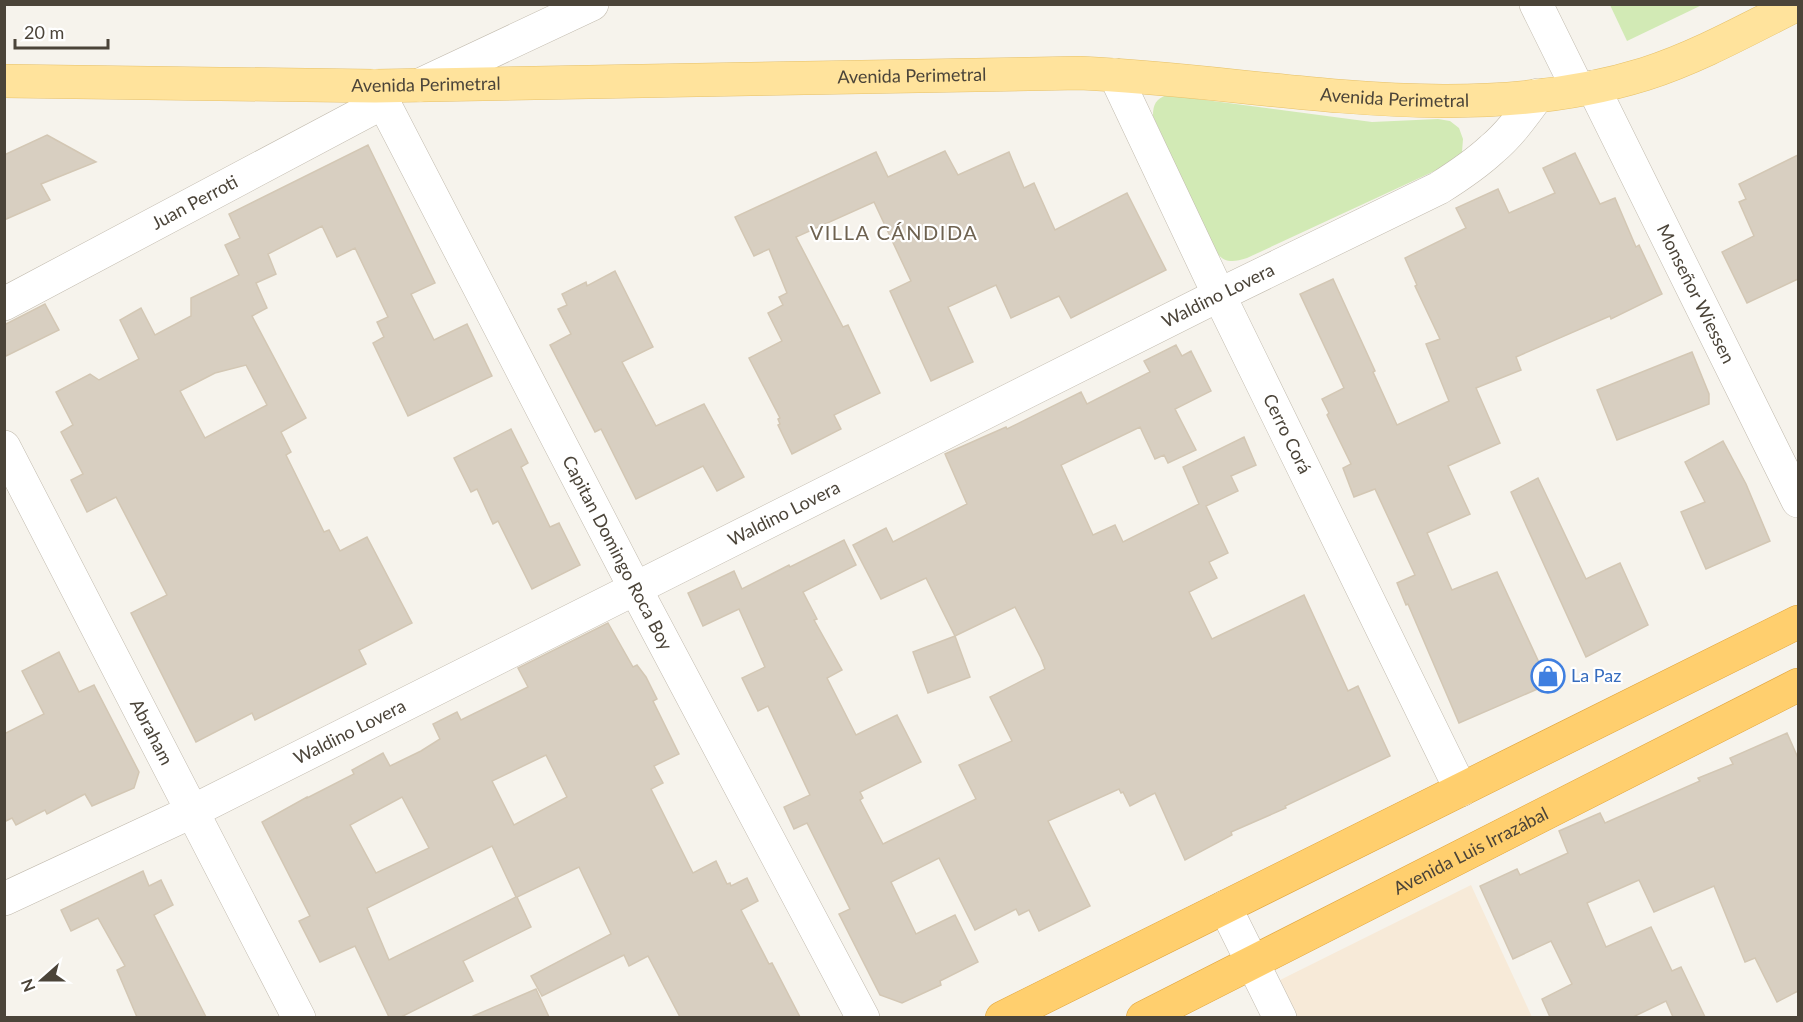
<svg xmlns="http://www.w3.org/2000/svg" width="1803" height="1022" font-family="Lato,sans-serif">
<style>
.commercial{fill:#f7ead8}
.green{fill:#d2eab5}
.building{fill:#d8cfc1;stroke:#d3c7b4;stroke-width:1.5;fill-rule:evenodd}
.lines{fill:none;stroke-linecap:round;stroke-linejoin:round}
.minor-casing{stroke:#c2bbae;stroke-width:34}
.major-casing{stroke:#e6c16a;stroke-width:34}
.highway-casing{stroke:#e0a43c;stroke-width:34}
.minor{stroke:#fff;stroke-width:33}
.major{stroke:#ffe39c;stroke-width:33}
.highway{stroke:#ffcf6e;stroke-width:33}
.labels{text-anchor:middle;stroke-width:4.5;stroke-linejoin:round;paint-order:stroke}
.street-label{font-size:18px;fill:#4b4439;stroke:#fff}
.shop-label{font-size:18px;fill:#366cbe;stroke:#fff;text-anchor:start}
.neighbourhood-label{font-size:20px;letter-spacing:1.5px;fill:#6e6250;stroke:#fff}
</style>
<rect width="100%" height="100%" fill="#f6f3ec"/>
<path class="commercial" d="M 1471,885 L 1532,1017 L 1274,1017 L 1260,990 Z"/>
<g class="green">
<path d="M 1610,5 L 1702,5 L 1627,41 Z"/>
<path d="M 1167,95 L 1372,122 L 1438,119 L 1450,121 L 1459,128 L 1463,139 L 1462,152 L 1454,162 L 1247,258 C 1229,264 1221,262 1212,245 L 1153,116 C 1153,104 1156,99 1167,95 Z"/>
</g>
<g class="building">
<path d="M 47,135 L 96,162 L 41,184 L 50,200 L 4,220 L 4,155 Z"/>
<path d="M 368,145 L 435,283 L 411,294 L 434,340 L 467,324 L 492,376 L 408,416 L 373,343 L 384,337 L 377,322 L 388,317 L 355,248 L 337,257 L 322,226 L 268,254 L 276,274 L 256,283 L 267,308 L 252,316 L 306,418 L 281,432 L 291,452 L 286,455 L 324,532 L 329,530 L 340,551 L 367,537 L 412,623 L 359,650 L 366,664 L 255,720 L 252,713 L 196,742 L 131,613 L 167,595 L 116,497 L 87,512 L 71,480 L 83,474 L 61,432 L 73,425 L 56,392 L 90,374 L 99,380 L 139,359 L 120,320 L 141,308 L 155,335 L 191,316 L 191,298 L 239,275 L 225,245 L 240,238 L 229,214 ZM 246,365 L 267,405 L 205,438 L 180,391 L 215,373 Z"/>
<path d="M 945,151 L 958,175 L 1009,152 L 1024,188 L 1034,183 L 1055,230 L 1127,193 L 1166,270 L 1071,318 L 1059,296 L 1011,318 L 996,285 L 948,307 L 973,362 L 931,381 L 890,291 L 911,281 L 874,202 L 796,237 L 843,327 L 848,325 L 880,393 L 834,415 L 841,429 L 792,454 L 778,425 L 780,424 L 778,419 L 780,418 L 749,358 L 782,341 L 768,313 L 783,305 L 779,297 L 787,293 L 769,249 L 754,256 L 735,217 L 876,152 L 888,177 Z"/>
<path d="M 1575,153 L 1600,204 L 1615,198 L 1636,247 L 1639,245 L 1662,294 L 1611,319 L 1610,316 L 1516,357 L 1521,370 L 1476,388 L 1500,443 L 1448,466 L 1470,514 L 1427,533 L 1452,590 L 1497,572 L 1549,684 L 1459,723 L 1408,604 L 1406,605 L 1397,583 L 1415,575 L 1375,489 L 1354,497 L 1343,468 L 1351,464 L 1327,415 L 1329,413 L 1322,399 L 1344,388 L 1300,294 L 1333,279 L 1375,371 L 1373,372 L 1397,425 L 1449,401 L 1426,344 L 1440,339 L 1415,286 L 1417,285 L 1405,258 L 1466,228 L 1456,208 L 1498,189 L 1509,213 L 1555,193 L 1543,168 Z"/>
<path d="M 1798,155 L 1798,279 L 1747,303 L 1722,252 L 1754,236 L 1739,202 L 1746,199 L 1739,184 Z"/>
<path d="M 615,271 L 653,347 L 622,362 L 656,426 L 704,404 L 744,477 L 717,491 L 703,466 L 636,499 L 601,429 L 595,432 L 550,345 L 571,334 L 558,309 L 567,305 L 562,294 L 586,282 L 587,286 Z"/>
<path d="M 45,304 L 59,330 L 4,357 L 4,325 Z"/>
<path d="M 1176,345 L 1182,356 L 1191,351 L 1211,391 L 1175,409 L 1196,450 L 1168,463 L 1164,455 L 1155,459 L 1140,427 L 1061,465 L 1093,535 L 1115,525 L 1123,542 L 1199,504 L 1183,467 L 1244,437 L 1256,465 L 1231,476 L 1238,491 L 1206,506 L 1228,553 L 1209,562 L 1217,578 L 1189,592 L 1212,639 L 1304,595 L 1348,691 L 1358,686 L 1390,756 L 1285,806 L 1286,808 L 1231,832 L 1232,835 L 1185,860 L 1155,793 L 1130,806 L 1123,792 L 1121,793 L 1119,789 L 1048,821 L 1090,906 L 1039,931 L 1029,910 L 1019,915 L 1016,909 L 975,930 L 939,858 L 891,882 L 916,934 L 955,915 L 978,962 L 940,981 L 941,985 L 902,1003 L 880,995 L 839,914 L 850,909 L 807,823 L 794,829 L 784,807 L 810,795 L 768,706 L 758,711 L 742,678 L 765,667 L 739,609 L 703,626 L 688,593 L 734,571 L 742,589 L 789,565 L 790,567 L 844,540 L 856,565 L 803,592 L 817,619 L 814,620 L 842,670 L 827,678 L 856,735 L 897,715 L 921,762 L 860,792 L 863,798 L 860,800 L 883,844 L 976,799 L 959,765 L 1012,741 L 990,697 L 1045,669 L 1041,658 L 1015,607 L 955,636 L 926,578 L 881,599 L 853,545 L 886,528 L 893,542 L 967,504 L 945,454 L 1006,427 L 1007,429 L 1081,392 L 1087,404 L 1150,372 L 1144,361 Z"/>
<path d="M 1692,352 L 1709,394 L 1709,404 L 1617,440 L 1597,390 Z"/>
<path d="M 511,429 L 528,463 L 521,467 L 550,527 L 559,523 L 580,565 L 532,589 L 498,521 L 493,524 L 477,489 L 471,492 L 454,458 Z"/>
<path d="M 1723,441 L 1746,484 L 1770,541 L 1706,569 L 1681,512 L 1705,502 L 1685,462 Z"/>
<path d="M 1538,478 L 1586,579 L 1620,563 L 1648,625 L 1586,657 L 1511,492 Z"/>
<path d="M 608,623 L 633,667 L 637,665 L 646,677 L 657,699 L 653,701 L 679,754 L 654,766 L 663,783 L 651,789 L 693,873 L 716,861 L 727,884 L 730,883 L 731,886 L 747,878 L 758,901 L 741,910 L 769,964 L 772,963 L 800,1017 L 680,1017 L 648,956 L 629,966 L 624,955 L 542,996 L 531,976 L 611,934 L 579,867 L 517,897 L 531,927 L 463,961 L 473,981 L 401,1017 L 389,1017 L 355,946 L 320,962 L 299,921 L 310,916 L 262,822 L 307,797 L 307,798 L 354,774 L 352,770 L 383,753 L 390,766 L 421,751 L 440,739 L 433,724 L 457,712 L 461,720 L 528,687 L 518,668 ZM 546,755 L 567,797 L 514,825 L 492,781 ZM 402,797 L 429,848 L 376,873 L 350,825 ZM 492,846 L 516,897 L 389,960 L 367,908 Z"/>
<path d="M 955,636 L 970,677 L 928,693 L 913,652 Z"/>
<path d="M 59,652 L 79,692 L 94,685 L 139,772 L 134,788 L 92,806 L 85,794 L 47,814 L 45,810 L 16,825 L 12,818 L 4,822 L 4,734 L 44,714 L 22,671 Z"/>
<path d="M 1787,733 L 1798,758 L 1798,991 L 1777,1002 L 1755,958 L 1745,962 L 1714,886 L 1654,912 L 1639,880 L 1587,903 L 1606,947 L 1651,927 L 1672,971 L 1681,967 L 1705,1017 L 1673,1017 L 1666,1001 L 1633,1017 L 1550,1017 L 1542,999 L 1572,984 L 1551,941 L 1513,959 L 1480,886 L 1517,869 L 1520,875 L 1568,853 L 1559,831 L 1600,813 L 1605,823 L 1700,781 L 1698,778 L 1733,764 L 1730,758 Z"/>
<path d="M 143,871 L 149,886 L 161,880 L 173,905 L 154,915 L 206,1017 L 137,1017 L 117,970 L 125,966 L 98,918 L 71,931 L 61,910 Z"/>
<path d="M 536,989 L 549,1017 L 471,1017 Z"/>
</g>
<g class="lines">
<defs>
<g id="minor">
<path d="M 1536,4 L 1578,89"/>
<path id="s1" d="M 1115,75 L 1219,295 L 1461,790"/>
<path d="M 420,85 L 592,4"/>
<path id="s2" d="M 375,86 L 635,588 L 863,1018"/>
<path id="s3" d="M 1593,87 L 1798,501"/>
<path id="s4" d="M 4,304 L 384,102"/>
<path id="s5" d="M 4,447 L 299,1018"/>
<path id="s6" d="M 4,899 L 191,812 L 1219,295 L 1439,188 C 1458,176 1476,164 1492,149 C 1510,134 1524,114 1538,95"/>
<path d="M 1225,907 L 1280,1018"/>
</g>
<g id="major">
<path id="s7" d="M 4,81 L 375,86 L 1080,73 C 1266,81 1462,131 1645,74 C 1698,57 1748,29 1798,4"/>
</g>
<g id="highway">
<path d="M 1002,1018 L 1798,622"/>
<path id="s8" d="M 1143,1018 L 1798,685"/>
</g>
</defs>
<use href="#minor" class="minor-casing"/>
<use href="#major" class="major-casing"/>
<use href="#highway" class="highway-casing"/>
<use href="#minor" class="minor"/>
<use href="#major" class="major"/>
<use href="#highway" class="highway"/>
</g>
<defs>
<symbol id="shop-ring" viewBox="-11 -11 22 22"><circle r="9.5" fill="#fff" stroke="#3f7fe0" stroke-width="1.5"/><path d="M-5-2.5h2.3a2.7 3.5 0 0 1 5.4 0H5L5.5 6h-11ZM-1.5-2.5h3a1.5 2.3 0 0 0-3 0Z" fill="#3f7fe0"/></symbol>
</defs>
<g fill-rule="evenodd">
<use href="#shop-ring" x="1529" y="657" width="38" height="38"/>
</g>
<g class="labels">
<g class="street-label">
<text dy="6" stroke="none"><textPath href="#s7" startOffset="908">Avenida Perimetral</textPath></text>
<text dy="6" stroke="none"><textPath href="#s7" startOffset="422">Avenida Perimetral</textPath></text>
<text dy="6" stroke="none"><textPath href="#s7" startOffset="1392">Avenida Perimetral</textPath></text>
<text dy="6" stroke="none"><textPath href="#s4" startOffset="216">Juan Perroti</textPath></text>
<text dy="6" stroke="none"><textPath href="#s3" startOffset="231">Monseñor Wiessen</textPath></text>
<text dy="6" stroke="none"><textPath href="#s6" startOffset="1356">Waldino Lovera</textPath></text>
<text dy="6" stroke="none"><textPath href="#s1" startOffset="398">Cerro Corá</textPath></text>
<text dy="6" stroke="none"><textPath href="#s6" startOffset="870">Waldino Lovera</textPath></text>
<text dy="6" stroke="none"><textPath href="#s2" startOffset="526">Capitan Domingo Roca Boy</textPath></text>
<text dy="6" stroke="none"><textPath href="#s5" startOffset="321">Abraham</textPath></text>
<text dy="6" stroke="none"><textPath href="#s6" startOffset="384">Waldino Lovera</textPath></text>
<text dy="6" stroke="none"><textPath href="#s8" startOffset="368">Avenida Luis Irrazábal</textPath></text>
</g>
<g class="shop-label">
<text x="1571" y="682">La Paz</text>
</g>
<g class="neighbourhood-label">
<text x="894" y="240">VILLA CÁNDIDA</text>
</g>
</g>
<rect width="1803" height="1022" fill="none" stroke="#4b4439" stroke-width="12"/>
<g transform="translate(42 980) rotate(249)" stroke="#ffffff" stroke-width="4.5" paint-order="stroke">
<path d="M0-4.5L10 22L0 15L-10 22Z" fill="#4b4439"/>
<text y="-9" font-size="16" font-weight="bold" text-anchor="middle" fill="#4b4439">N</text>
</g>
<path d="M15 39v9h93v-9" fill="none" stroke="#4b4439" stroke-width="3"/>
<text x="24" y="39" font-size="18" fill="#4b4439" stroke="#ffffff" stroke-width="4.5" paint-order="stroke">20 m</text>
</svg>
